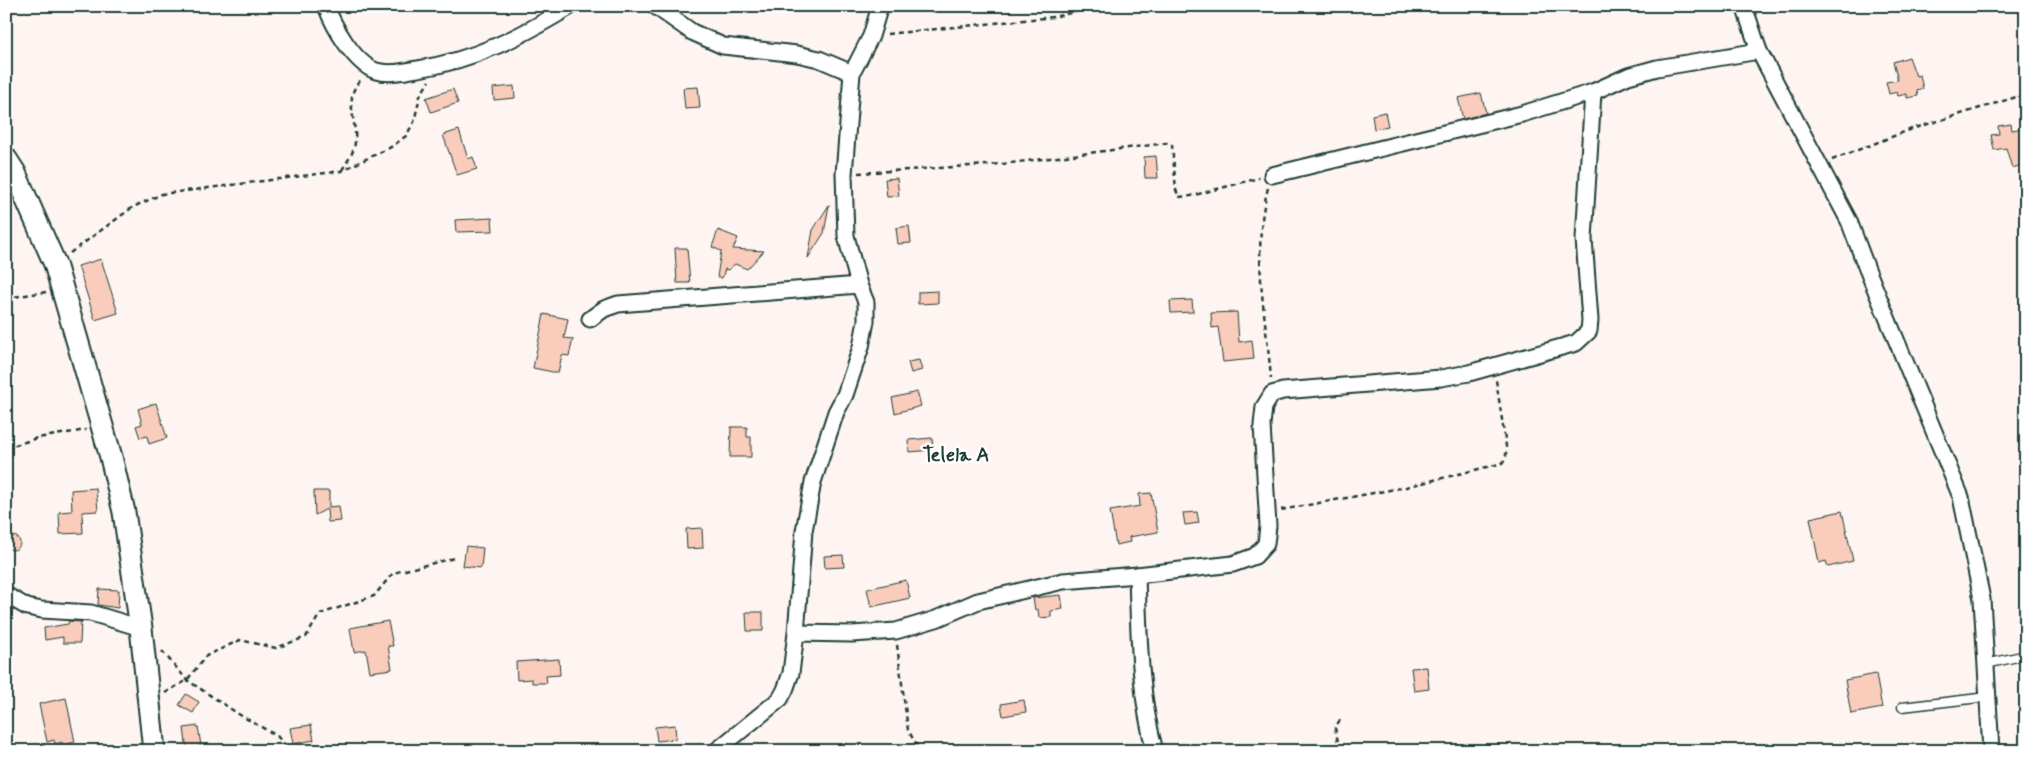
<svg xmlns="http://www.w3.org/2000/svg" width="2032" height="757" font-family="Mynerve,sans-serif">
<style>
.building{fill:#f9ccbc;stroke:#1f3d34}
.lines{fill:none;stroke-linecap:round;stroke-linejoin:round}
.lane-casing{stroke:#1f3d34;stroke-width:11}
.street-casing{stroke:#1f3d34;stroke-width:19}
.secondary-casing{stroke:#1f3d34;stroke-width:25}
.path{stroke:#1f3d34;stroke-width:2.5;stroke-dasharray:5 4;stroke-linecap:butt}
.lane{stroke:#fff;stroke-width:8}
.street{stroke:#fff;stroke-width:15}
.secondary{stroke:#fff;stroke-width:21}
.labels{text-anchor:middle;stroke-width:5;stroke-linejoin:round;paint-order:stroke}
.quarter-label{font-size:20px;font-weight:bold;fill:#1f3d34;stroke:#fff}
</style>
<rect width="100%" height="100%" fill="#fef5f2"/>
<filter id="ink" filterUnits="userSpaceOnUse"><feTurbulence type="fractalNoise" baseFrequency=".02" numOctaves="2"/><feDisplacementMap in="SourceGraphic" scale="10" xChannelSelector="R" yChannelSelector="G"/><feConvolveMatrix kernelMatrix="1 2 1 2 8 2 1 2 1" color-interpolation-filters="sRGB"/></filter>
<g filter="url(#ink)">
<g class="building">
<path d="M 1909,57 L 1916,76 L 1920,75 L 1923,89 L 1917,91 L 1918,96 L 1907,98 L 1907,94 L 1898,96 L 1897,92 L 1889,94 L 1886,82 L 1898,80 L 1893,62 Z"/>
<path d="M 514,86 L 515,98 L 494,100 L 493,88 Z"/>
<path d="M 698,87 L 700,108 L 685,109 L 683,88 Z"/>
<path d="M 453,89 L 458,103 L 431,112 L 426,98 Z"/>
<path d="M 1481,93 L 1486,113 L 1463,119 L 1458,98 Z"/>
<path d="M 1385,112 L 1388,126 L 1374,129 L 1372,115 Z"/>
<path d="M 2011,124 L 2012,130 L 2024,128 L 2026,139 L 2026,164 L 2012,168 L 2006,148 L 1994,150 L 1991,135 L 1999,134 L 1998,126 Z"/>
<path d="M 459,130 L 468,159 L 473,157 L 477,169 L 457,175 L 443,135 Z"/>
<path d="M 1156,156 L 1158,178 L 1145,178 L 1144,157 Z"/>
<path d="M 897,178 L 899,196 L 887,197 L 885,179 Z"/>
<path d="M 829,205 L 824,233 L 808,258 L 813,230 Z"/>
<path d="M 492,218 L 493,231 L 456,232 L 455,220 Z"/>
<path d="M 909,226 L 911,243 L 898,244 L 896,228 Z"/>
<path d="M 718,230 L 738,238 L 733,249 L 764,251 L 747,269 L 735,264 L 728,270 L 725,269 L 722,278 L 717,277 L 721,251 L 712,247 Z"/>
<path d="M 675,248 L 687,248 L 690,283 L 677,283 Z"/>
<path d="M 101,259 L 118,313 L 95,320 L 78,266 Z"/>
<path d="M 938,291 L 938,303 L 918,304 L 918,292 Z"/>
<path d="M 1192,300 L 1193,312 L 1171,313 L 1170,301 Z"/>
<path d="M 1237,312 L 1239,342 L 1252,340 L 1254,359 L 1223,362 L 1218,327 L 1212,328 L 1211,313 Z"/>
<path d="M 544,314 L 568,319 L 564,338 L 573,339 L 569,356 L 562,355 L 558,373 L 533,368 Z"/>
<path d="M 919,360 L 922,370 L 911,373 L 908,362 Z"/>
<path d="M 917,392 L 921,406 L 895,413 L 892,398 Z"/>
<path d="M 156,403 L 167,438 L 149,444 L 147,436 L 140,438 L 136,426 L 142,424 L 138,409 Z"/>
<path d="M 731,427 L 747,427 L 747,437 L 751,437 L 751,457 L 730,457 Z"/>
<path d="M 932,438 L 933,450 L 909,452 L 908,440 Z"/>
<path d="M 96,488 L 98,511 L 82,512 L 83,533 L 60,534 L 59,512 L 72,511 L 71,490 Z"/>
<path d="M 314,491 L 329,491 L 329,507 L 339,506 L 341,521 L 328,522 L 327,509 L 315,515 Z"/>
<path d="M 1151,493 L 1158,532 L 1129,537 L 1130,542 L 1116,545 L 1110,511 L 1140,506 L 1139,494 Z"/>
<path d="M 1842,511 L 1853,561 L 1828,567 L 1826,561 L 1819,563 L 1810,518 Z"/>
<path d="M 1197,512 L 1199,523 L 1185,525 L 1183,513 Z"/>
<path d="M 702,528 L 703,548 L 687,549 L 686,529 Z"/>
<circle cx="13" cy="543" r="7"/>
<path d="M 466,546 L 483,548 L 481,568 L 463,566 Z"/>
<path d="M 843,555 L 844,567 L 825,568 L 824,556 Z"/>
<path d="M 906,580 L 910,598 L 871,607 L 867,589 Z"/>
<path d="M 99,589 L 119,590 L 118,608 L 98,605 Z"/>
<path d="M 1061,595 L 1063,609 L 1051,611 L 1051,617 L 1039,618 L 1038,609 L 1035,610 L 1033,598 Z"/>
<path d="M 746,612 L 763,612 L 763,631 L 747,631 Z"/>
<path d="M 69,621 L 81,622 L 80,643 L 63,643 L 63,637 L 45,640 L 44,628 L 68,624 Z"/>
<path d="M 388,621 L 393,646 L 388,646 L 392,669 L 370,672 L 366,650 L 354,652 L 350,628 Z"/>
<path d="M 559,659 L 560,675 L 546,676 L 547,683 L 532,683 L 532,679 L 517,680 L 516,662 Z"/>
<path d="M 1427,667 L 1429,689 L 1414,691 L 1411,668 Z"/>
<path d="M 1876,674 L 1882,708 L 1851,714 L 1845,680 Z"/>
<path d="M 186,694 L 199,702 L 193,713 L 179,705 Z"/>
<path d="M 66,698 L 75,742 L 63,745 L 62,742 L 55,744 L 54,740 L 47,742 L 39,704 Z"/>
<path d="M 1024,700 L 1026,712 L 1003,716 L 1001,704 Z"/>
<path d="M 311,725 L 314,740 L 293,744 L 290,728 Z"/>
<path d="M 675,725 L 676,739 L 657,741 L 655,727 Z"/>
<path d="M 198,726 L 201,746 L 198,746 L 199,751 L 187,751 L 184,728 Z"/>
</g>
<g class="lines">
<defs>
<g id="lane">
<path d="M 1986,664 L 2026,655"/>
<path d="M 1902,707 L 1988,697"/>
</g>
<g id="street">
<path d="M 326,6 C 334,27 354,63 376,71 C 390,75 404,71 418,69 C 475,60 522,36 571,6"/>
<path d="M 655,6 L 692,32 L 723,46 L 797,54 L 819,59 L 852,73"/>
<path d="M 1744,6 L 1759,51 L 1849,221 L 1867,269 L 1961,497 L 1982,599 L 1991,751"/>
<path d="M 1272,175 L 1522,114 L 1593,92 L 1628,76 L 1657,68 L 1759,51"/>
<path d="M 590,319 L 604,309 L 618,304 L 859,285"/>
<path d="M 1137,575 C 1139,634 1139,694 1155,751"/>
<path d="M 6,595 L 27,607 L 42,610 L 91,613 L 141,628"/>
<path d="M 796,633 L 852,634 L 896,631 L 936,619 L 978,601 L 1063,581 L 1137,575 L 1233,564 L 1255,556 L 1266,544 L 1268,526 L 1262,425 L 1264,407 L 1272,394 L 1283,391 L 1441,378 L 1469,373 L 1576,343 L 1589,331 L 1590,320 L 1584,239 L 1593,92"/>
<path d="M 716,751 L 780,699 L 785,690 L 791,673 L 796,633 L 804,531 L 813,482 L 836,412 L 845,395 L 861,347 L 866,321 L 866,302 L 859,285 L 846,236 L 844,174 L 852,73 L 871,36 L 880,6"/>
</g>
<path id="secondary" d="M 6,159 L 15,173 L 55,264 L 111,457 L 124,512 L 141,628 L 154,751"/>
</defs>
<use href="#lane" class="lane-casing"/>
<use href="#street" class="street-casing"/>
<use href="#secondary" class="secondary-casing"/>
<g class="path">
<path d="M 887,34 L 1053,17 L 1089,9 L 1091,6"/>
<path d="M 1832,160 L 1912,129 L 2026,94"/>
<path d="M 342,170 C 347,161 355,152 355,141 C 357,121 343,96 361,80"/>
<path d="M 858,173 L 1003,164 L 1167,143 L 1172,145 L 1176,190 L 1179,197 L 1191,196 L 1259,178"/>
<path d="M 1268,188 C 1251,252 1266,315 1271,379"/>
<path d="M 70,253 L 133,207 L 162,194 L 341,171 L 391,147 L 406,136 L 414,122 L 420,96 L 429,81"/>
<path d="M 6,298 L 46,292"/>
<path d="M 6,448 L 37,438 L 86,430"/>
<path d="M 1281,510 L 1406,487 L 1503,463 L 1506,456 L 1506,446 L 1496,380"/>
<path d="M 897,645 L 908,730 L 920,751"/>
<path d="M 162,651 L 187,680 L 240,715 L 277,736 L 290,751"/>
<path d="M 165,693 L 187,680 L 206,656 L 240,640 L 276,648 L 306,637 L 320,614 L 374,596 L 393,573 L 454,558"/>
<path d="M 1340,720 L 1335,728 L 1340,751"/>
</g>
<use href="#lane" class="lane"/>
<use href="#street" class="street"/>
<use href="#secondary" class="secondary"/>
</g>
</g>
<g class="labels">
<g class="quarter-label">
<text x="956" y="461">Telela A</text>
</g>
</g>
<rect width="2032" height="757" fill="none" stroke="#fff" stroke-width="25"/>
<rect x="12" y="12" width="2007" height="732" fill="none" stroke="#1f3d34" stroke-width="2" filter="url(#ink)"/>
</svg>
